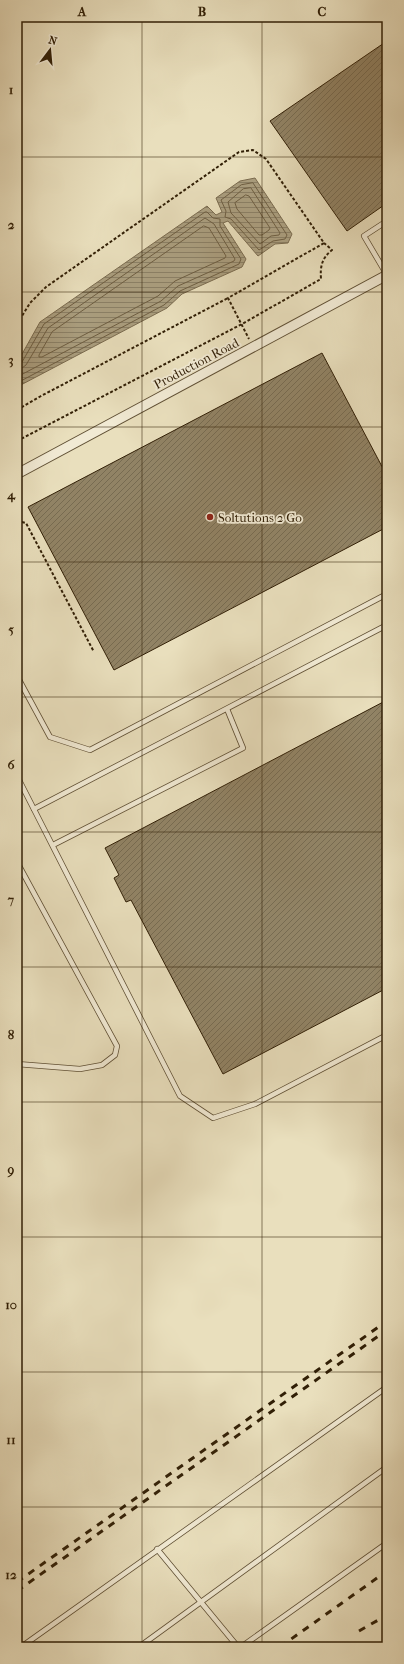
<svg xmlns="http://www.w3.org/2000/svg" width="404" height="1664" font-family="'IM FELL French Canon',serif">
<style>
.water{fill:url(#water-rules);stroke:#7a6b4f}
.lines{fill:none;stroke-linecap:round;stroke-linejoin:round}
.shore{stroke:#6e5e42;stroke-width:1}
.building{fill:url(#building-hatch);stroke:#311f06}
.lane-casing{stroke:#5f4f34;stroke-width:6}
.street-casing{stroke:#5f4f34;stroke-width:11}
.path{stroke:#311f06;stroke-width:2;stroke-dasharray:3 2;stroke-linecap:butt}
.lane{stroke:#f1ead4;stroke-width:4.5}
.street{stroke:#f1ead4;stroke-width:9}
.rail{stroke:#311f06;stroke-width:3;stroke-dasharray:7 7;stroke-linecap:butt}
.grid{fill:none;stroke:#311f06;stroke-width:1;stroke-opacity:0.55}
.poi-dot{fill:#8f2418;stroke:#f1ead4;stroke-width:1.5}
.labels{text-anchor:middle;stroke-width:3.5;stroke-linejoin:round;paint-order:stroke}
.street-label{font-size:13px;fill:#311f06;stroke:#f1ead4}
.poi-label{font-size:13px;fill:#311f06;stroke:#f1ead4;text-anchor:start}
.neatline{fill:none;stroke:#311f06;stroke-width:1.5}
.grid-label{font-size:13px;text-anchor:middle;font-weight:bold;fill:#311f06}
</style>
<defs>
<pattern id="water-rules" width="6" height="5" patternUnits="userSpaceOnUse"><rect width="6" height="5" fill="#aa9e7f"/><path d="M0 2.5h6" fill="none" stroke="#8b8066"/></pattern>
<pattern id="building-hatch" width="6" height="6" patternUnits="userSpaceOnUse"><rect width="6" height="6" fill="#918365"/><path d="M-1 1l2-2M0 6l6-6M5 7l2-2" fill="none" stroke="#776b51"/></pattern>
</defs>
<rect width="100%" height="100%" fill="#e9dfbd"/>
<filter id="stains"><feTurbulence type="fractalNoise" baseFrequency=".005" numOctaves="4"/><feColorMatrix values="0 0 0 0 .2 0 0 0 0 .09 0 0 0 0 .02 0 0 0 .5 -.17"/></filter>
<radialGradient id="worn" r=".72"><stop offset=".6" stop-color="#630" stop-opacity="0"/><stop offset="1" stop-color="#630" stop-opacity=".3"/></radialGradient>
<path class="water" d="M 255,178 L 292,234 L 288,243 L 275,244 L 258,256 L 228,221 L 223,223 L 246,259 L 242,267 L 182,294 L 167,308 L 17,387 L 17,363 L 40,322 L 207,206 L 216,215 L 222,212 L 216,198 L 240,181 Z"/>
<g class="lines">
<g class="shore">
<path d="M 253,183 L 287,235 L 285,239 L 273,241 L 259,250 L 231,219 L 225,217 L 226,211 L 221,200 L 241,185 Z"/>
<path d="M 251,188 L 280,233 L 279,235 L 271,236 L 260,244 L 231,213 L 228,202 L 243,189 Z"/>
<path d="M 246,195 L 249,196 L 270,228 L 269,230 L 262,235 L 259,235 L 237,209 L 235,203 Z"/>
<path d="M 204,226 L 209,228 L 226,256 L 225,258 L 175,281 L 158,296 L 42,357 L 39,357 L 39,355 L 52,332 Z"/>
<path d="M 17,364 L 22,362 L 44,324 L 205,212 L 207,212 L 213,218 L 220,219 L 220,226 L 241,259 L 239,264 L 180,291 L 164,305 L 17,383"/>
<path d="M 17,369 L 22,368 L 26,365 L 48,328 L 205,218 L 214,224 L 235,259 L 234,261 L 178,286 L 161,301 L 17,377"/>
</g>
</g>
<g class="building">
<path d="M 387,41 L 387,203 L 347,231 L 270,121 Z"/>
<path d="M 322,353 L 387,476 L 387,527 L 114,670 L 28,507 Z"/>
<path d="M 387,700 L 387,988 L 223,1074 L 131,900 L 126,902 L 114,878 L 119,875 L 105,848 Z"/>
</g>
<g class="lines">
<defs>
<g id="lane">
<path d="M 387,275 L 364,236 L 387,221"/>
<path d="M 17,676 L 50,737 L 90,750 L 387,594"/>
<path d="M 17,776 L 180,1096 L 213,1118 L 255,1104 L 387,1035"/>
<path d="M 34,809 L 387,625"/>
<path d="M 53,845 L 243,748 L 227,709"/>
<path d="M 17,862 L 117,1046 L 115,1055 L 102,1065 L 80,1069 L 17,1064"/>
<path d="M 157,1549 L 238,1647"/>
<path d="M 21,1647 L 387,1387"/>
<path d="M 139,1647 L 387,1467"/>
<path d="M 241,1647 L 387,1543"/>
</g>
<path id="street" d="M 17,474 L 387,275"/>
</defs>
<use href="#lane" class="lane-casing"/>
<use href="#street" class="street-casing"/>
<g class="path">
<path d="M 17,324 L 30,303 L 46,287 L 239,152 L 253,150 L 266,159 L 324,243 L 228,298 L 249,339"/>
<path d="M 17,410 L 41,396 L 228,298"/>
<path d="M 17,441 L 242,324 L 321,279 C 320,266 322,258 332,250 L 324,243"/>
<path d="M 17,521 L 26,523 L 94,652"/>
</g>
<use href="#lane" class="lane"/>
<use href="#street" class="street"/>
<g class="rail">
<path d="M 17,1582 L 387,1321"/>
<path d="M 17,1591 L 387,1330"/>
<path d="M 359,1631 L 387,1615"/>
<path d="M 280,1647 L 387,1571"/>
</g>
</g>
<path class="grid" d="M 142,17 L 142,1647M 262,17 L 262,1647M 17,157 L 387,157M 17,292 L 387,292M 17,427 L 387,427M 17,562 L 387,562M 17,697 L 387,697M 17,832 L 387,832M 17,967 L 387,967M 17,1102 L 387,1102M 17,1237 L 387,1237M 17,1372 L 387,1372M 17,1507 L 387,1507"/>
<circle class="poi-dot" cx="210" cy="517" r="4"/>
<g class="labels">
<g class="street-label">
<text transform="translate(196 363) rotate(-28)" y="5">Production Road</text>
</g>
<g class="poi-label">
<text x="218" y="522">Soltutions 2 Go</text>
</g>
</g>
<rect width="404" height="1664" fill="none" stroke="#e9dfbd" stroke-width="44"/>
<g transform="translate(50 50) rotate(16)" stroke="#f1ead4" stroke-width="3" paint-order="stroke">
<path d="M0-3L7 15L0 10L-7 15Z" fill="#311f06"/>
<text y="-6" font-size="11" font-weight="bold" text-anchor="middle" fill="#311f06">N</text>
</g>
<rect x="22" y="22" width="360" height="1620" class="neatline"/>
<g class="grid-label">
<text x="82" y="16">A</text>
<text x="202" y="16">B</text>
<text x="322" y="16">C</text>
<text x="11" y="94">1</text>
<text x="11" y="229">2</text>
<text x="11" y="364">3</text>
<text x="11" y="499">4</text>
<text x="11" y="634">5</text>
<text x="11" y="769">6</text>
<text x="11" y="904">7</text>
<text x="11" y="1039">8</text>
<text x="11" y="1174">9</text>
<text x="11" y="1309">10</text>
<text x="11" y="1444">11</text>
<text x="11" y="1579">12</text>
</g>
<rect width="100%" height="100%" filter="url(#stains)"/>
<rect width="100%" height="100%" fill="url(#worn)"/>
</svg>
